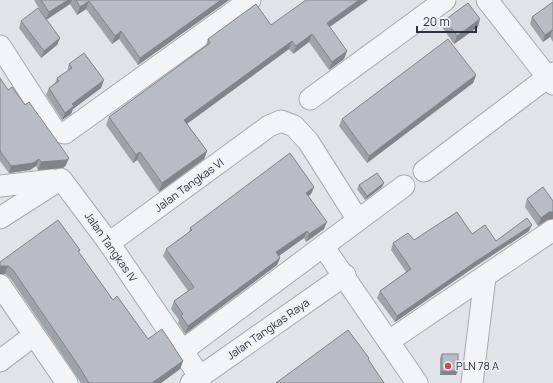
<svg xmlns="http://www.w3.org/2000/svg" width="553" height="383" font-family="Manrope,sans-serif">
<style>
.lines{fill:none;stroke-linecap:round;stroke-linejoin:round}
.street-casing{stroke:#a6abb2;stroke-width:23}
.street{stroke:#f3f4f7;stroke-width:21}
.wall{fill:#9ea3a9}
.shaded-wall{fill:#81848a}
.building{fill:#b8bdc5;stroke:#81848a}
.poi-dot{fill:#c54d63;stroke:#f0f2f6;stroke-width:1.5}
.labels{text-anchor:middle;stroke-width:3;stroke-linejoin:round;paint-order:stroke}
.street-label{font-size:11px;fill:#2a323f;stroke:#f0f2f6}
.poi-label{font-size:11px;fill:#2a323f;stroke:#f0f2f6;text-anchor:start}
</style>
<rect width="100%" height="100%" fill="#e0e4e8"/>
<g class="lines">
<defs>
<g id="street">
<path d="M 487,0 L 553,84"/>
<path d="M 0,46 L 55,131 L 65,133 L 250,0"/>
<path d="M 310,99 L 445,0"/>
<path d="M 424,171 L 553,73"/>
<path d="M 0,186 L 53,180"/>
<path d="M 0,218 L 61,179 L 109,243 L 200,377"/>
<path d="M 109,243 L 269,126 L 281,121 L 294,126 L 308,141 L 358,220"/>
<path d="M 323,246 L 417,383"/>
<path d="M 0,285 L 67,383"/>
<path d="M 389,341 L 553,230"/>
<path d="M 182,351 L 404,186"/>
<path d="M 0,361 L 34,335"/>
<path d="M 191,383 L 345,275"/>
<path d="M 472,383 L 485,277"/>
</g>
</defs>
<use href="#street" class="street-casing"/>
<use href="#street" class="street"/>
</g>
<g class="wall">
<path d="M 34,0 L 229,0 L 138,65 L 119,39 L 112,44 L 86,9 L 77,15 L 70,4 L 46,20 L 60,38 L 57,45 L 41,58 L 19,28 L 21,21 L 43,15 Z"/>
<path d="M 552,0 L 553,0 L 553,42 L 550,37 L 543,42 L 530,24 L 532,17 L 553,2 Z"/>
<path d="M 445,20 L 478,27 L 454,44 L 442,27 Z"/>
<path d="M 271,25 L 330,27 L 347,51 L 344,59 L 329,70 L 309,42 L 293,54 L 289,49 L 187,124 L 207,151 L 204,159 L 159,192 L 137,160 L 133,163 L 106,125 L 109,117 L 205,48 L 208,39 Z"/>
<path d="M 69,64 L 101,88 L 73,109 L 71,114 L 62,120 L 46,95 L 49,88 L 55,83 L 57,78 L 67,72 Z"/>
<path d="M 476,75 L 473,83 L 367,163 L 339,126 L 342,119 Z"/>
<path d="M 0,78 L 8,90 L 66,165 L 63,168 L 38,170 L 36,166 L 30,170 L 9,173 L 0,161 Z"/>
<path d="M 384,183 L 382,187 L 365,200 L 357,189 L 359,185 Z"/>
<path d="M 314,187 L 311,194 L 308,196 L 324,229 L 306,242 L 304,238 L 279,256 L 280,258 L 277,265 L 185,334 L 178,323 L 179,320 L 171,309 L 174,301 L 188,291 L 163,256 L 166,249 L 189,232 L 190,228 Z"/>
<path d="M 527,199 L 547,220 L 538,226 L 525,207 Z"/>
<path d="M 529,231 L 473,268 L 395,322 L 377,298 L 380,291 L 406,272 L 391,250 L 393,243 L 472,234 L 496,241 Z"/>
<path d="M 80,250 L 79,253 L 113,300 L 148,339 L 183,361 L 180,369 L 161,383 L 81,383 L 10,278 L 5,274 L 0,274 L 0,262 Z"/>
<path d="M 442,354 L 456,375 L 440,375 L 440,358 Z"/>
</g>
<g class="shaded-wall">
<path d="M 68,0 L 72,0 L 70,4 L 46,20 L 49,12 Z"/>
<path d="M 221,0 L 229,0 L 138,65 L 140,58 Z"/>
<path d="M 359,0 L 368,0 L 324,31 L 327,23 Z"/>
<path d="M 89,1 L 86,9 L 77,15 L 80,7 Z"/>
<path d="M 480,19 L 478,27 L 454,44 L 457,36 Z"/>
<path d="M 552,30 L 550,37 L 543,42 L 545,35 Z"/>
<path d="M 121,31 L 119,39 L 112,44 L 115,36 Z"/>
<path d="M 312,34 L 309,42 L 293,54 L 296,46 Z"/>
<path d="M 60,38 L 57,45 L 41,58 L 44,51 Z"/>
<path d="M 292,41 L 289,49 L 181,128 L 184,120 Z"/>
<path d="M 347,51 L 344,59 L 329,70 L 332,62 Z"/>
<path d="M 476,75 L 473,83 L 367,163 L 369,156 Z"/>
<path d="M 104,80 L 101,88 L 73,109 L 71,114 L 62,120 L 65,113 L 72,104 Z"/>
<path d="M 207,151 L 204,159 L 159,192 L 162,183 Z"/>
<path d="M 140,152 L 137,160 L 133,163 L 136,155 Z"/>
<path d="M 69,158 L 66,165 L 63,168 L 38,170 L 41,162 Z"/>
<path d="M 39,159 L 36,166 L 30,170 L 9,173 L 11,166 Z"/>
<path d="M 384,183 L 382,187 L 365,200 L 367,196 Z"/>
<path d="M 314,187 L 311,194 L 303,200 L 306,193 Z"/>
<path d="M 549,212 L 553,212 L 553,219 L 547,220 L 538,226 L 541,218 Z"/>
<path d="M 327,222 L 324,229 L 306,242 L 309,234 Z"/>
<path d="M 532,225 L 529,231 L 473,268 L 395,322 L 397,316 L 475,262 Z"/>
<path d="M 307,231 L 304,238 L 273,260 L 276,252 Z"/>
<path d="M 280,258 L 277,265 L 185,334 L 188,326 Z"/>
<path d="M 0,266 L 8,266 L 5,274 L 0,274 Z"/>
<path d="M 183,361 L 180,369 L 161,383 L 152,383 Z"/>
<path d="M 442,371 L 458,371 L 456,375 L 440,375 Z"/>
</g>
<g class="building">
<path d="M 41,0 L 68,0 L 49,12 Z"/>
<path d="M 76,0 L 221,0 L 140,58 L 121,31 L 115,36 L 89,1 L 80,7 Z"/>
<path d="M 306,0 L 359,0 L 327,23 L 347,51 L 332,62 L 312,34 L 296,46 L 292,41 L 184,120 L 207,151 L 162,183 L 140,152 L 136,155 L 109,117 L 210,43 L 208,39 L 256,4 L 271,25 Z"/>
<path d="M 553,2 L 553,31 L 552,30 L 545,35 L 532,17 Z"/>
<path d="M 468,3 L 480,19 L 457,36 L 445,20 Z"/>
<path d="M 38,8 L 60,38 L 44,51 L 21,21 Z"/>
<path d="M 448,39 L 476,75 L 369,156 L 342,119 Z"/>
<path d="M 84,53 L 104,80 L 72,104 L 74,106 L 65,113 L 49,88 L 59,81 L 57,78 L 72,68 L 69,64 Z"/>
<path d="M 0,78 L 8,90 L 12,87 L 25,105 L 29,102 L 69,158 L 66,160 L 41,162 L 39,159 L 33,163 L 11,166 L 0,151 Z"/>
<path d="M 290,153 L 314,187 L 306,193 L 327,222 L 309,234 L 307,231 L 276,252 L 280,258 L 188,326 L 181,316 L 183,314 L 174,301 L 194,287 L 166,249 L 192,230 L 190,228 Z"/>
<path d="M 377,173 L 384,183 L 367,196 L 359,185 Z"/>
<path d="M 543,187 L 553,201 L 553,212 L 549,212 L 541,218 L 527,199 Z"/>
<path d="M 457,212 L 472,234 L 485,225 L 496,241 L 527,218 L 532,225 L 475,262 L 397,316 L 380,291 L 411,269 L 393,243 L 408,233 L 414,240 Z"/>
<path d="M 58,220 L 80,250 L 78,251 L 113,300 L 117,296 L 148,339 L 162,329 L 183,361 L 152,383 L 89,383 L 80,368 L 13,270 L 8,266 L 0,266 L 0,262 Z"/>
<path d="M 348,330 L 369,358 L 368,359 L 384,383 L 276,383 Z"/>
<rect x="442" y="354" width="16" height="17"/>
</g>
<circle class="poi-dot" cx="448" cy="366" r="4"/>
<g class="labels">
<g class="street-label">
<text transform="translate(189 185) rotate(-36)" y="4">Jalan Tangkas VI</text>
<text transform="translate(111 247) rotate(55)" y="4">Jalan Tangkas IV</text>
<text transform="translate(268 329) rotate(-35)" y="4">Jalan Tangkas Raya</text>
</g>
<g class="poi-label">
<text x="456" y="370">PLN 78 A</text>
</g>
</g>
<path d="M417 26v6h59v-6" fill="none" stroke="#2a323f" stroke-width="2"/>
<text x="423" y="26" font-size="12" fill="#2a323f" stroke="#f0f2f6" stroke-width="3" paint-order="stroke">20 m</text>
</svg>
